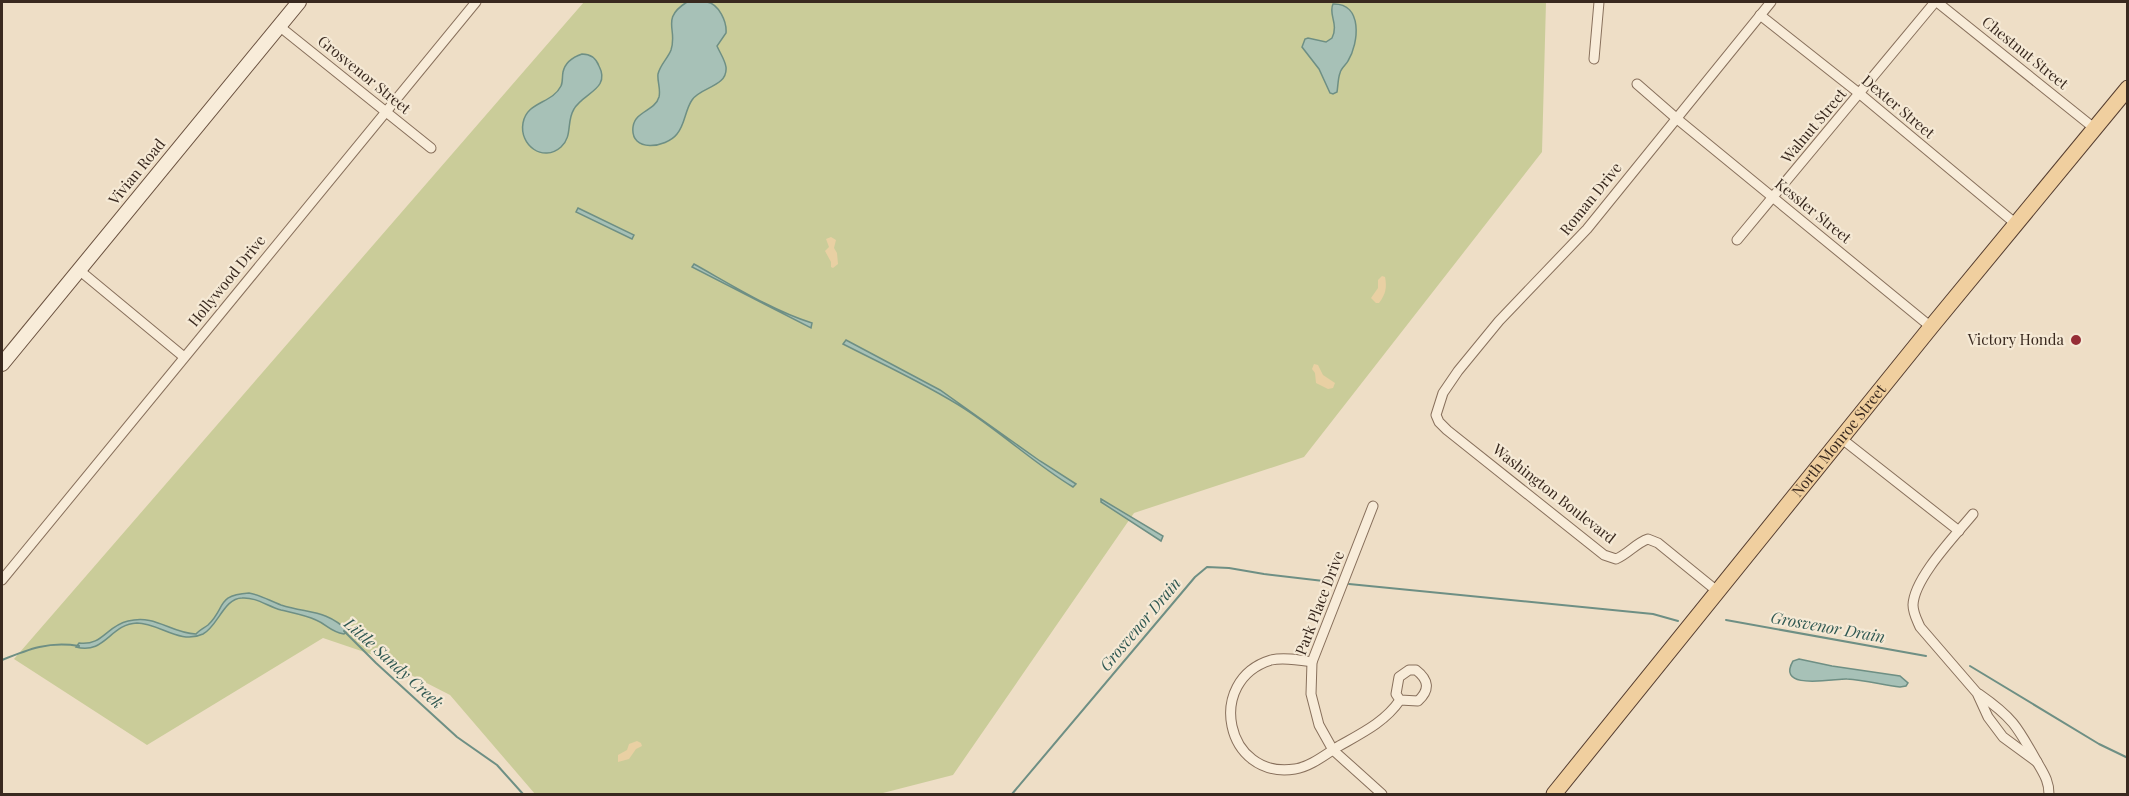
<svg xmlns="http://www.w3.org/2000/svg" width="2129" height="796" font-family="'Playfair Display',serif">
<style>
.green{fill:#cacc99}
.sand{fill:#e9d0a3}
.water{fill:#a7c1b7;stroke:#6e8f84;stroke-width:1.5}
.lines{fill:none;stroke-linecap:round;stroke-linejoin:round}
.stream{stroke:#6e8f84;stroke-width:2}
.street-casing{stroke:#88705c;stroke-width:11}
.secondary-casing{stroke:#6a513f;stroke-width:16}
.primary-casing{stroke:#563e30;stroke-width:17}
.street{stroke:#f8ecd9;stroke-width:9}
.secondary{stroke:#f8ecd9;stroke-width:14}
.primary{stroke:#f0cf9f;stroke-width:15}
.poi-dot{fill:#962d36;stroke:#f5e9d5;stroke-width:2}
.labels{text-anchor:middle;stroke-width:4.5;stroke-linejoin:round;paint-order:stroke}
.street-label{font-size:15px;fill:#39291f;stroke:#f5e9d5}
.poi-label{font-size:15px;fill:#39291f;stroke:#f5e9d5;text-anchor:end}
.water-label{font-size:16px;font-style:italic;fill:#2f5852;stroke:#f5e9d5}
</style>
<rect width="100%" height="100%" fill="#eedec6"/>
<path class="green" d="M 584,2 L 1546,2 L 1542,152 L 1304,457 L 1134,513 L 953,775 L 879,794 L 535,794 L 450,695 L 411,675 L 391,661 L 323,638 L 147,745 L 14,659 Z"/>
<g class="sand">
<path d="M 831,237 L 836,240 L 834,248 L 837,253 L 838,264 L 833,268 L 831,267 L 831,262 L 825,251 L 829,247 L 826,239 Z"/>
<path d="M 1382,276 L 1385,277 C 1387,287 1386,294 1379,303 L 1376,303 L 1371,298 L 1378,288 L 1378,280 Z"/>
<path d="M 1314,364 L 1318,365 L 1323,375 L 1335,383 L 1333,388 L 1328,389 L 1316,383 L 1315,373 L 1312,369 Z"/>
<path d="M 637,741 L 641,743 L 642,746 L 636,749 L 629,759 L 618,762 L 618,755 L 627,750 L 629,744 Z"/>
</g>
<g class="water">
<path d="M 687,2 C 693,1 701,0 707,2 C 719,4 727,22 726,33 L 717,46 C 720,53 725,60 726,67 C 728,87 700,87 692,100 C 685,110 685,125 677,134 C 666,148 630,153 633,127 C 635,111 655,111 659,97 C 661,89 657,81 658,74 C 660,65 668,58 671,50 C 678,29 660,19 687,2 Z"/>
<path d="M 1333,4 C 1363,3 1359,43 1348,61 C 1346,65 1341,68 1340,73 C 1338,78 1338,86 1337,92 L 1333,94 L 1330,93 L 1319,69 L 1302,47 L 1305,39 L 1308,38 L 1326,42 L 1332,38 C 1339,24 1328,14 1333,4 Z"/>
<path d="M 582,54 C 590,54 596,58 599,66 C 611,89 583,93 574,109 C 566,122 573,136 561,147 C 543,163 519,145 523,123 C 527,101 552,104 561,86 C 563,82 562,77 563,72 C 565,63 573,57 582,54 Z"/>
<path d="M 578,208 L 634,235 L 632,239 L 576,212 Z"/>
<path d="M 694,264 C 730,284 773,311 812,323 L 811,328 L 692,267 Z"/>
<path d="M 846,340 L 940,390 L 1040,461 L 1076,484 L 1073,487 C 1035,464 1002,433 965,409 C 926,384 884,365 843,344 Z"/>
<path d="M 1101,499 L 1163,536 L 1161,541 L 1101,502 Z"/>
<path d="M 249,593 C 261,595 270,601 281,605 C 309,614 325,609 348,631 L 344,634 C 329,631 328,625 316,620 C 305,615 293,613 281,610 C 267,606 256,597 242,598 C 224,598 218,626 203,634 C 180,645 159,623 137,623 C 110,624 105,655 76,647 L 79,643 C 103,646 106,626 128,621 C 156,614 170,633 196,634 C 199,630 204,628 208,625 C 226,608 216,595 249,593 Z"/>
<path d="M 1799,659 L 1832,666 L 1900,676 L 1908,683 L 1906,686 L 1900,687 C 1883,685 1865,680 1847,679 C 1837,678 1775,692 1793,661 Z"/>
</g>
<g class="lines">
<g class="stream">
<path d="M 1349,584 L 1653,614 L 1678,621"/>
<path d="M 1726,620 L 1926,656"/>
<path d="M 344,631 L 376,663 L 457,737 L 497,765 L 523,794"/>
<path d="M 2,660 C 29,649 49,641 79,646"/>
<path d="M 1970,666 L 2099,744 L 2128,758"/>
<path d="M 1012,794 L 1195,577 L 1207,567 L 1229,568 L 1264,574 L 1332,582"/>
</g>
<defs>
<g id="street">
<path d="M 1937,2 L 2094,128"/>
<path d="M 1760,15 L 1860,94 L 2016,224"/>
<path d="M 279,26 L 431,148"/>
<path d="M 1594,59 L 1599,2"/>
<path d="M 1637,84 L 1676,118 L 1931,327"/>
<path d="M 1737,240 L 1935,2"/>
<path d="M 79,270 L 184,357"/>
<path d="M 1842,439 L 1959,531"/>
<path d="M 1373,506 L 1312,662 L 1311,694 L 1319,725 L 1333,750 L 1382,794"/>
<path d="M 1973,514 C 1955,536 1914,578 1913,605 C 1913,613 1917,620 1920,627 L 1977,693 L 1988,717 L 2003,737 L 2037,762"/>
<path d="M 2,580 L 476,2"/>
<path d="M 1717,591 L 1658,543 L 1648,539 C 1636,543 1628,554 1616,559 L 1604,555 L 1447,430 L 1439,422 L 1436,415 L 1443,393 L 1458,371 L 1499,321 L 1587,229 L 1771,2"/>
<path d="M 1312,662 C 1300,660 1284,657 1271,660 C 1205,680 1225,780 1295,769 C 1310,767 1326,754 1339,746 C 1362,733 1385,722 1400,700 L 1418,701 C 1430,690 1429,680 1416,670 L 1409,670 L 1399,677 L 1396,694 L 1400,700"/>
<path d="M 1979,694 C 2012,717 2017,726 2036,760 C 2043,773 2049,780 2049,794"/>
</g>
<path id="secondary" d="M 2,364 L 299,2"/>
<g id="primary">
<path id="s1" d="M 1554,794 L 1931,327 L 2128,88"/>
</g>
</defs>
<use href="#street" class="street-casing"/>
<use href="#secondary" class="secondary-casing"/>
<use href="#primary" class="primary-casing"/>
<use href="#street" class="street"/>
<use href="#secondary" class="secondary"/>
<use href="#primary" class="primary"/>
</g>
<circle class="poi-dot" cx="2076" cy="340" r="6"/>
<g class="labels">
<g class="street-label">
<text transform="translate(2025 53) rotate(39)" y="5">Chestnut Street</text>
<text transform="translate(364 75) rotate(39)" y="5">Grosvenor Street</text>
<text transform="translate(1898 107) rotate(40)" y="5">Dexter Street</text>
<text transform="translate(1814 126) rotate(-50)" y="5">Walnut Street</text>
<text transform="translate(137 172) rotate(-51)" y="5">Vivian Road</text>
<text transform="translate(1591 199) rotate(-51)" y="5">Roman Drive</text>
<text transform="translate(1813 211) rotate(39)" y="5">Kessler Street</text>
<text transform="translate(227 281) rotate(-51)" y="5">Hollywood Drive</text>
<text dy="5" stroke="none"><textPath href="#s1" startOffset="454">North Monroe Street</textPath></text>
<text transform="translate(1554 494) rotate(38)" y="5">Washington Boulevard</text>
<text transform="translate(1320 603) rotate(-69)" y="5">Park Place Drive</text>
</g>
<g class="poi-label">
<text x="2064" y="345">Victory Honda</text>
</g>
<g class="water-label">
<text transform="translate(1140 624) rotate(-50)" y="6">Grosvenor Drain</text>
<text transform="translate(1828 627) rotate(10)" y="6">Grosvenor Drain</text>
<text transform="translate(394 663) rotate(42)" y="6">Little Sandy Creek</text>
</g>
</g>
<rect width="2129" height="796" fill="none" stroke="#39291f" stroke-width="6"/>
</svg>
